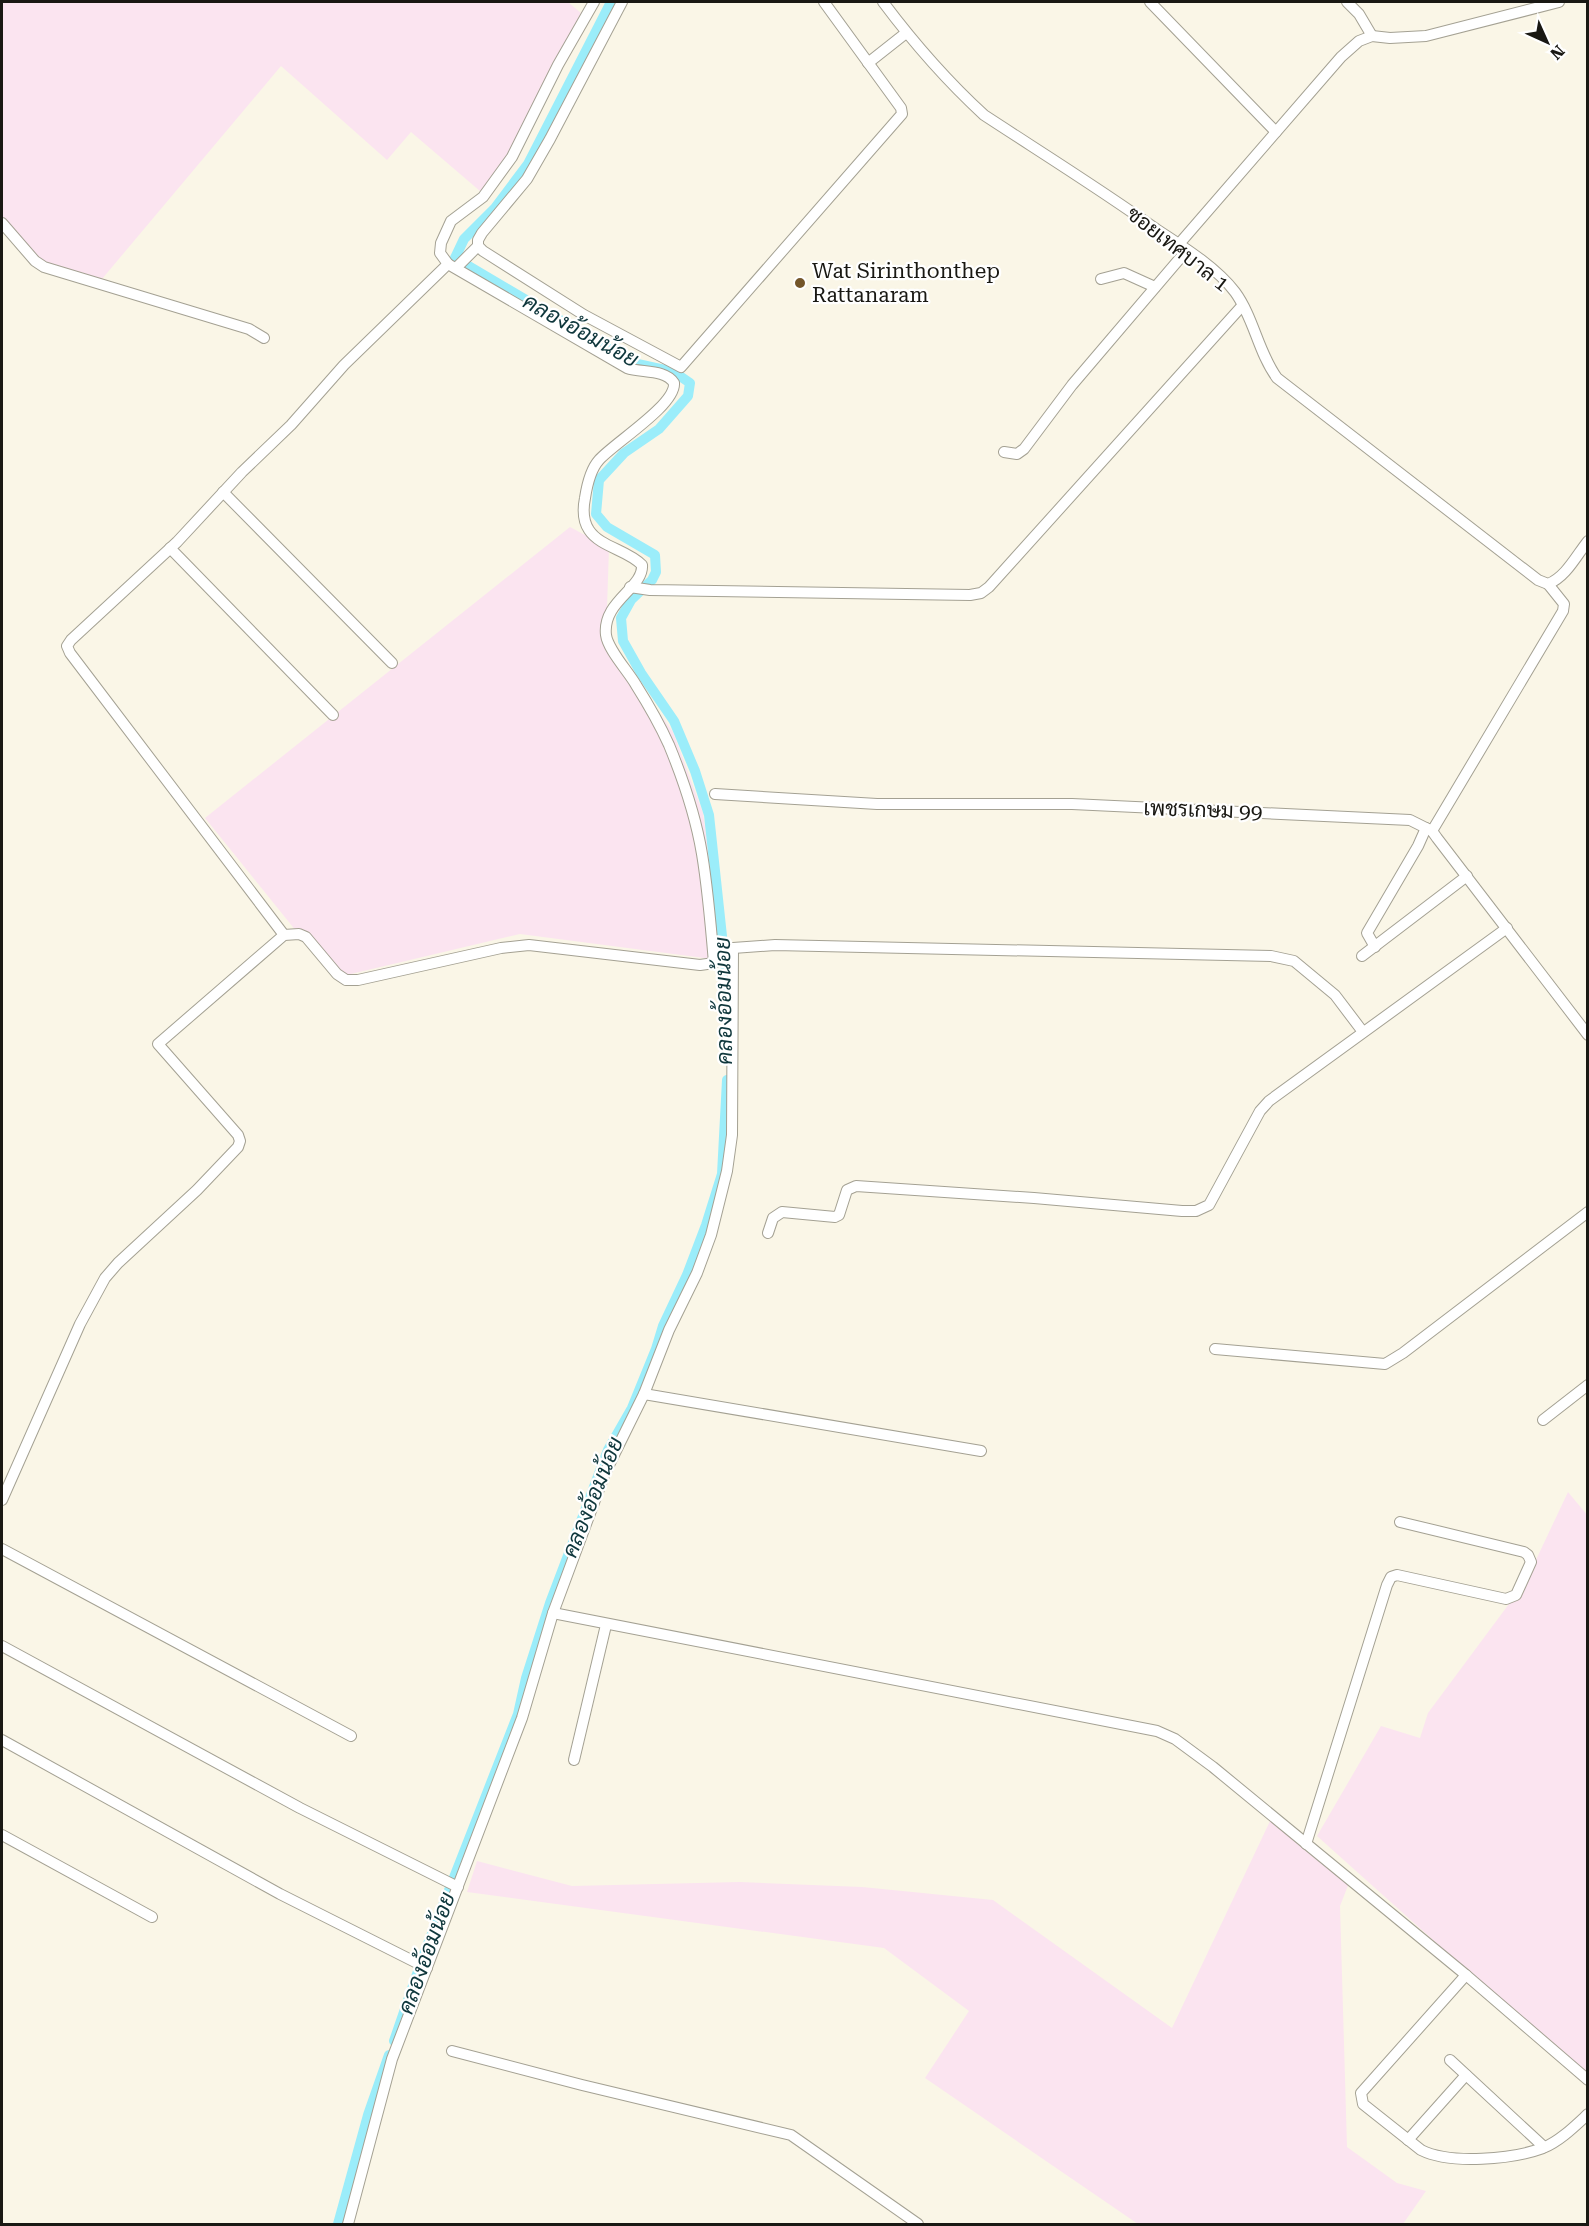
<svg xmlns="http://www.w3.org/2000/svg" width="1589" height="2226" font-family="'Roboto Serif',Sarabun,serif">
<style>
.industrial{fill:#fbe4f0}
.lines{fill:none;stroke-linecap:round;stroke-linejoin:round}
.canal{stroke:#9bedfa;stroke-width:10}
.street-casing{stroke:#a4a193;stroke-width:12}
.street{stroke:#fff;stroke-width:10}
.poi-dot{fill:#74562a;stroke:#fff;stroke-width:2}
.labels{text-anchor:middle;stroke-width:4.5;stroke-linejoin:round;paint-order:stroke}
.street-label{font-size:21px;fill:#191813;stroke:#fff}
.poi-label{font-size:21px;fill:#191813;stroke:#fff;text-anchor:start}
.water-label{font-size:22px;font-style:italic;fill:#0f373c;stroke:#fff}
</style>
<rect width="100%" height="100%" fill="#faf6e7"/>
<g class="industrial">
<path d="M 2,2 L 568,2 L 581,13 L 487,197 L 411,132 L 387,160 L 281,66 L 102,279 L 49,265 L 27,247 L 2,221 Z"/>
<path d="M 570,527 L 609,548 L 606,638 L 673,732 L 703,813 L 720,939 L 712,959 L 520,934 L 334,978 L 205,818 Z"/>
<path d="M 1568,1492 L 1588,1516 L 1587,2078 L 1317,1836 L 1381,1726 L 1420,1738 L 1428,1713 L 1526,1581 Z"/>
<path d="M 1271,1819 L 1349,1883 L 1340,1906 L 1347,2147 L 1397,2183 L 1426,2191 L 1403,2224 L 1138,2224 L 925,2078 L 969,2011 L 884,1948 L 467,1892 L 477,1861 L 572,1886 L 740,1882 L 862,1887 L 993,1900 L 1172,2028 Z"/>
</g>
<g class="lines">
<g class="canal">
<path d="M 611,2 L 528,164 L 495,208 L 464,239 L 455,258 L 633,363 L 674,372 L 690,383 L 688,396 L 659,429 L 624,453 L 599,480 L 596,514 L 607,527 L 655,555 L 656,572 L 652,580 L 631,600 L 621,618 L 623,641 L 641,673 L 674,721 L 695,771 L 709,815 L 728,992"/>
<path d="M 394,2041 L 424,1954 L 518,1714 L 526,1678 L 550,1603 L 608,1450 L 632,1408 L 656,1349 L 663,1326 L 687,1275 L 706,1225 L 722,1174 L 727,1080"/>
<path d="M 338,2224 L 368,2115 L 389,2055"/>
</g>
<defs>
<g id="street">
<path d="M 883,2 C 913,42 947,81 984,115 C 1042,153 1100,189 1156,229 C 1182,246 1216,267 1235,292 C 1254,318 1258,352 1277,378 L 1538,580 L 1548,584 C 1566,577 1576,556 1588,541"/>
<path d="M 1150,2 L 1276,132"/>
<path d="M 1347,2 L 1359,14 L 1372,36"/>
<path d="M 868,63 L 906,33"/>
<path d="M 2,223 L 35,261 L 44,267 L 249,329 L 264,338"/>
<path d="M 1179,244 L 1341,57 L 1359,41 L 1372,36 L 1390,38 L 1426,36 L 1559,2"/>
<path d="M 478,246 L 483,251 L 584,315 L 681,367 L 902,114 L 901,108 L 824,2"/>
<path d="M 448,264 L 440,253 L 441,243 L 451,221 L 483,197 L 512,157 L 558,65 L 594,2"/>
<path d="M 456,268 L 478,246 L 478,240 L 482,233 L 527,179 L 550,139 L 622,2"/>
<path d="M 1101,279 L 1124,273 L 1155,287"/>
<path d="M 1004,452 L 1017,454 L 1024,449 L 1072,385 L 1187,250"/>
<path d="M 223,492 L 392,663"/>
<path d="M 170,548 L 333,715"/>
<path d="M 630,587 L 650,590 L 970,595 L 981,593 L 989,587 L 1242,306"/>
<path d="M 715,794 L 877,804 L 1072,804 L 1410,820 L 1432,831 L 1437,838 L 1588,1035"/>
<path d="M 1432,831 L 1563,611 L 1564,604 L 1548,584"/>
<path d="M 284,935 L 70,653 L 67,646 L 71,640 L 177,542 L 242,472 L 291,425 L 344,365 L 448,264 L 627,368 C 641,373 665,369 674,383 C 676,405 614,443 599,460 C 590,470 587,485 585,498 C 583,508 583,521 589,530 C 600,547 628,550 642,565 C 644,588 602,601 606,635 C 608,650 628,671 636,685 C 648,704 660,725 669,745 C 683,779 696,818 702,854 C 708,890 711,927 714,963"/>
<path d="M 1375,947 L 1367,933 L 1418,846 L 1426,828"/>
<path d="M 1362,956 L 1467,876"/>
<path d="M 768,1233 L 773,1218 L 782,1212 L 835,1217 L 839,1215 L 847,1190 L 856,1186 L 1034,1198 L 1182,1211 L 1196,1211 L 1209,1205 L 1260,1111 L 1269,1101 L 1507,928"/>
<path d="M 1215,1349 L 1385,1364 L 1403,1353 L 1588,1212"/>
<path d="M 644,1394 L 981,1451"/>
<path d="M 1543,1420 L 1588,1385"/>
<path d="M 2,1500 L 80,1324 L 105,1278 L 118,1263 L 197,1190 L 238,1147 L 240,1141 L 238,1135 L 158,1044 L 284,935 L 299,934 L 306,937 L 337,974 L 346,980 L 358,980 L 501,948 L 529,945 L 700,965 L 714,963 L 733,948 L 775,945 L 1271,956 L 1294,961 L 1335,995 L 1363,1032"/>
<path d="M 2,1549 L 351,1736"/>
<path d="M 553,1613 L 1157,1731 L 1175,1739 L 1213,1767 L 1466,1975 L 1588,2080"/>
<path d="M 2,1646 L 300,1808 L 458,1887"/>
<path d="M 2,1740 L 280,1894 L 427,1968"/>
<path d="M 574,1760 L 606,1625"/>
<path d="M 2,1835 L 152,1917"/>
<path d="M 1306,1844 L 1387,1585 L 1391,1577 L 1397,1575 L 1506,1599 L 1516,1595 L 1531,1562 L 1528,1555 L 1524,1552 L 1400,1522"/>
<path d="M 1466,1975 L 1361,2093 L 1363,2104 L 1421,2150 C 1451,2165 1513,2159 1543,2148 C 1560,2141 1575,2126 1588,2114"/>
<path d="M 452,2051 L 582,2085 L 791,2135 L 918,2224"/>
<path d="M 1450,2060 L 1544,2147"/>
<path d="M 1408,2140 L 1466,2075"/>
<path d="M 348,2224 L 392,2059 L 522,1718 L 553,1613 L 605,1473 L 644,1394 L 669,1330 L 697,1273 L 711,1235 L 727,1171 L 732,1135 L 733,948"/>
</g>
</defs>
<use href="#street" class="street-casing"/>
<use href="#street" class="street"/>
</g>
<circle class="poi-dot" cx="800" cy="283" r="6"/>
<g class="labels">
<g class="street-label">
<text transform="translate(1178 249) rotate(38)" y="7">ซอยเทศบาล 1</text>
<text transform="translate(1203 810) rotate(2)" y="7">เพชรเกษม 99</text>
</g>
<g class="poi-label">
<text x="812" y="278">Wat Sirinthonthep<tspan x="812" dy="24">Rattanaram</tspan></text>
</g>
<g class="water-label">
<text transform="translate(581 330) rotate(29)" y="8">คลองอ้อมน้อย</text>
<text transform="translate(723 1001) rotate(-91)" y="8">คลองอ้อมน้อย</text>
<text transform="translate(592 1497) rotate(-68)" y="8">คลองอ้อมน้อย</text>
<text transform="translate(426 1953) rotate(-70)" y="8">คลองอ้อมน้อย</text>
</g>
</g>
<rect width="1589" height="2226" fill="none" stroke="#191813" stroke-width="6"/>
<g transform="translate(1547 42) rotate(135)" stroke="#ffffff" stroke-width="4.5" paint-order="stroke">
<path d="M0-4.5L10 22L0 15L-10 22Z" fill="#191813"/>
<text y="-9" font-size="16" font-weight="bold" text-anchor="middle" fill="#191813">N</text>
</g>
</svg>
